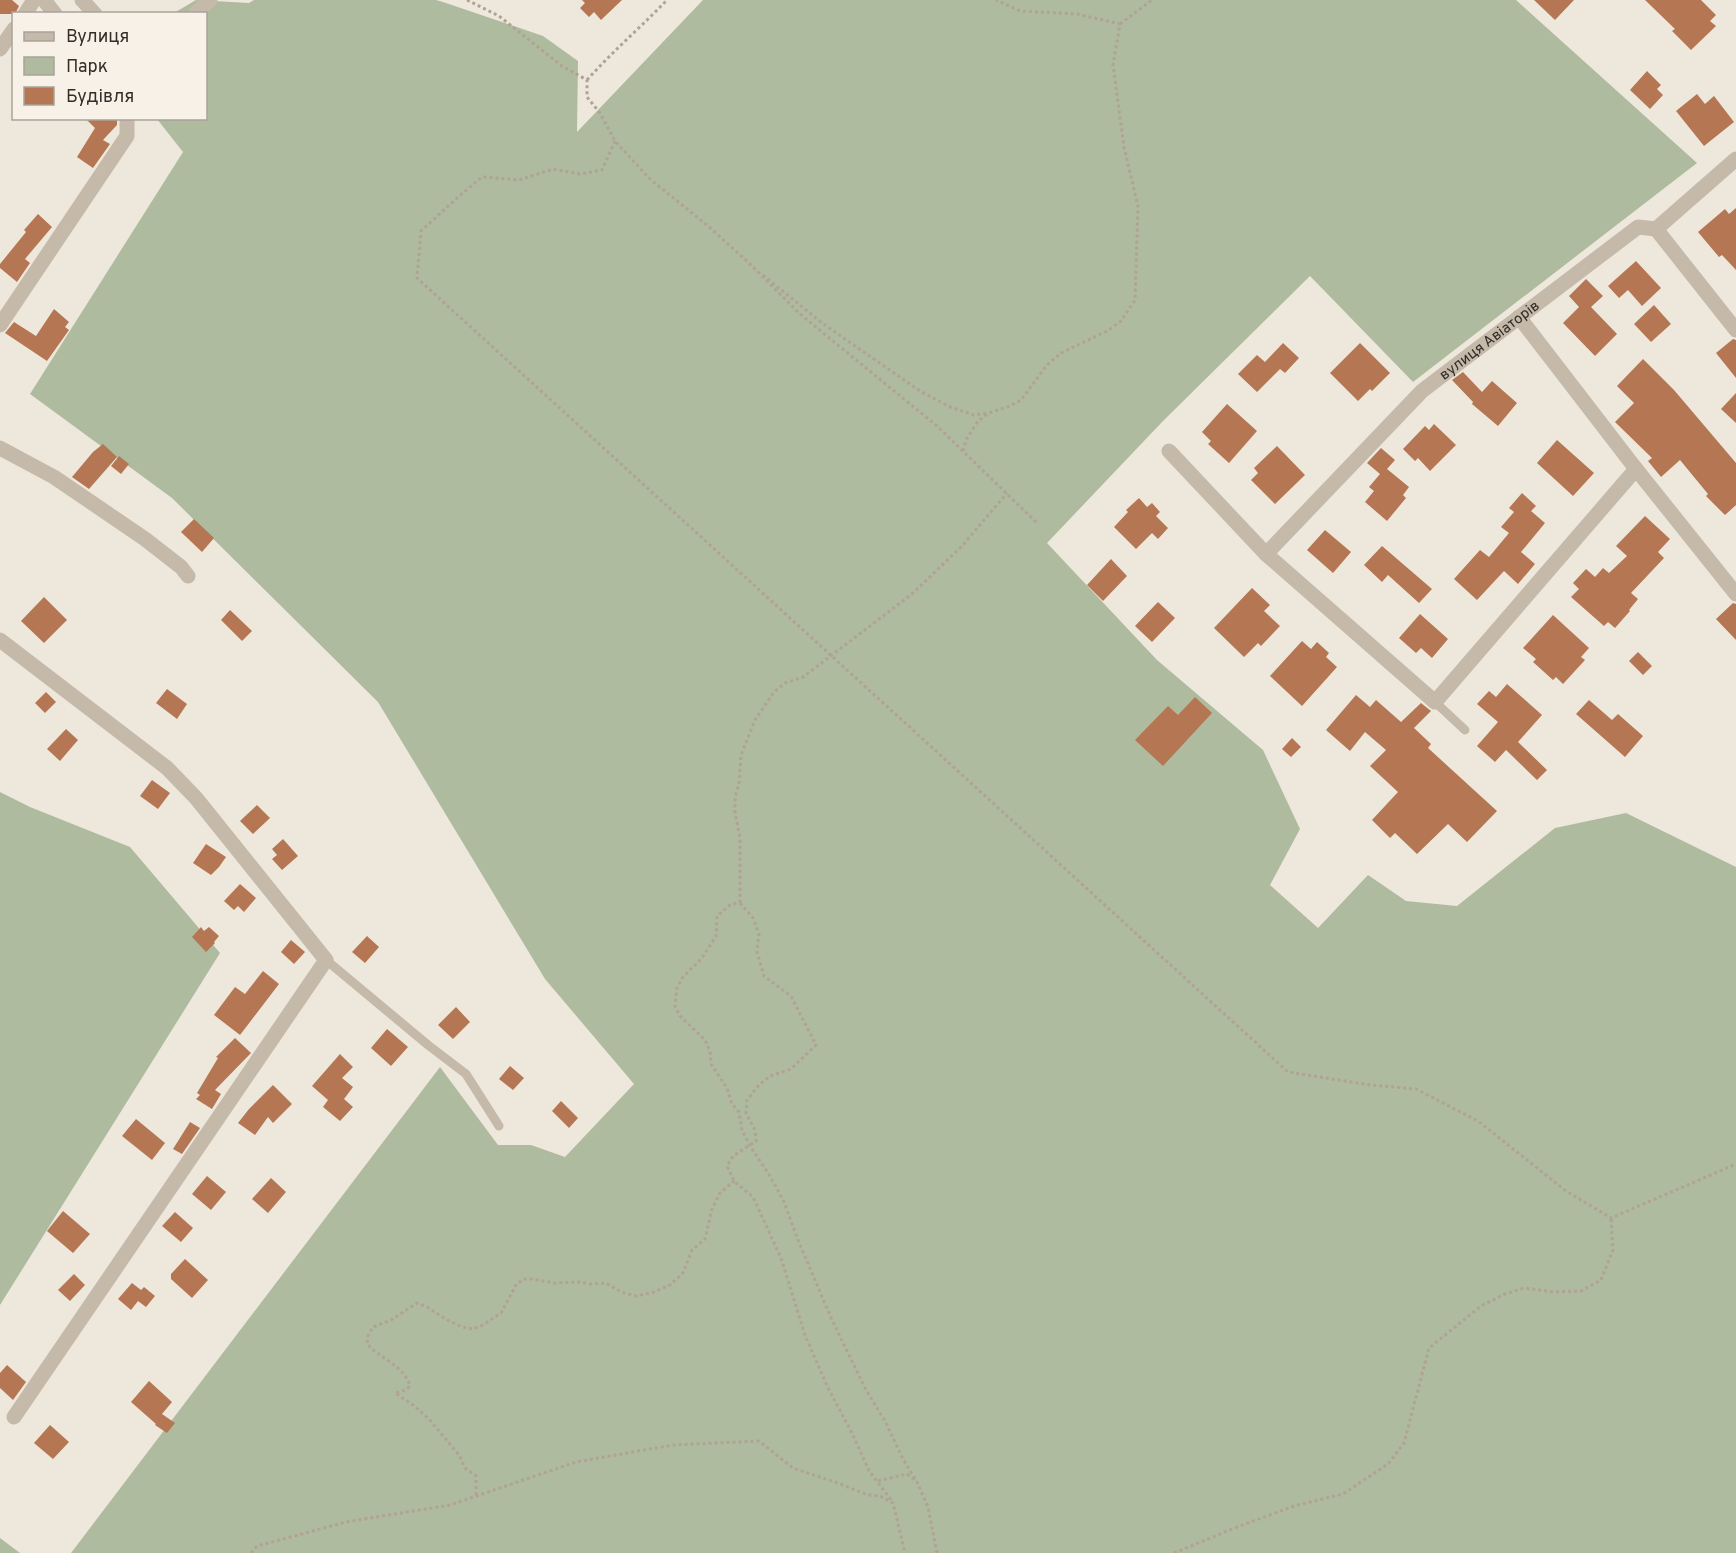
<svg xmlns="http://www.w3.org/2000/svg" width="1736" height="1553" font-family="Overpass,sans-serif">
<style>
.green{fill:#aebb9e}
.building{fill:#b57653}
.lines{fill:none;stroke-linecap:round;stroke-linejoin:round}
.path{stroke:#b0a394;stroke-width:3;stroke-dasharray:3 3;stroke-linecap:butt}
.service{stroke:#c5b9aa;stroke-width:9}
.minor{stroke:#c5b9aa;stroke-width:15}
.labels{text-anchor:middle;stroke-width:6;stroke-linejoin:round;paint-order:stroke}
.street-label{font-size:15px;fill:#332d28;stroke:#f7f1e8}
</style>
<rect width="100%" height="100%" fill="#eee8dc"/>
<g class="green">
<path d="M 196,0 L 249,3 L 254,0 L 436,0 L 443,2 L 543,36 L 578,61 L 577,132 L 703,0 L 1516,0 L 1697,163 L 1413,382 L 1310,276 L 1163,421 L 1047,543 L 1157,660 L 1263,750 L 1300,829 L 1270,885 L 1318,928 L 1368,875 L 1406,901 L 1457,906 L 1555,828 L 1626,813 L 1736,867 L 1736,1553 L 71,1553 L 440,1067 L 498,1145 L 531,1145 L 565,1157 L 634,1084 L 545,979 L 378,702 L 172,498 L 30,394 L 183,152 L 157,119 L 206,118 L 206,14 L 174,13 Z"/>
<path d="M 0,792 L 30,807 L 130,847 L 220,953 L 0,1305 Z"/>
<path d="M 0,1538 L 20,1553 L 0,1553 Z"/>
</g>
<g class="building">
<path d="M 0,0 L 12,0 L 19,6 L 15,14 L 0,14 Z"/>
<path d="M 582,0 L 622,0 L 601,20 L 594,12 L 589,17 L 580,8 L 585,3 Z"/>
<path d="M 1534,0 L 1574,0 L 1555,20 Z"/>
<path d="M 1645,0 L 1701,0 L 1716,15 L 1710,21 L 1716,26 L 1691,50 L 1672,31 L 1675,29 Z"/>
<path d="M 1647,71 L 1661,85 L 1657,89 L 1663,95 L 1650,109 L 1630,90 Z"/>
<path d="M 1697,94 L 1705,104 L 1714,96 L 1734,122 L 1704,146 L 1676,111 Z"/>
<path d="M 85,118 L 117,118 L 117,125 L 103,140 L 110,144 L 93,168 L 77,157 L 95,128 Z"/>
<path d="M 1736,208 L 1736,270 L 1722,255 L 1719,257 L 1698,232 L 1725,209 L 1729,214 Z"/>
<path d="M 38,214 L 52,227 L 25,259 L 30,263 L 17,282 L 0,268 L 0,264 L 26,232 L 24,230 Z"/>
<path d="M 1636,261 L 1661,288 L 1642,306 L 1628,290 L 1619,298 L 1608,286 Z"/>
<path d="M 1586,279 L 1603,296 L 1591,307 L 1617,334 L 1595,356 L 1563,323 L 1579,307 L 1569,296 Z"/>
<path d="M 1654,305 L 1671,324 L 1651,342 L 1634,324 Z"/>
<path d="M 54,309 L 69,322 L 65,327 L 69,330 L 47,361 L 5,333 L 14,322 L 36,336 Z"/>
<path d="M 1733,339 L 1736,340 L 1736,378 L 1716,353 Z"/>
<path d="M 1283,343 L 1299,358 L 1285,373 L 1280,369 L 1257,392 L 1238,374 L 1257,355 L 1265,362 Z"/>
<path d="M 1360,343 L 1390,373 L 1372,391 L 1370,389 L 1358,401 L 1330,373 Z"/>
<path d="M 1643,359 L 1674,390 L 1736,463 L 1736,505 L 1725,515 L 1706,496 L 1708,494 L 1680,460 L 1661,477 L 1648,461 L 1652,458 L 1615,422 L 1634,403 L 1617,386 Z"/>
<path d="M 1463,372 L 1482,392 L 1492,381 L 1517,403 L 1498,426 L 1472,404 L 1473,402 L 1452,380 Z"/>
<path d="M 1736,393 L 1736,423 L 1721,409 Z"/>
<path d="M 1227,404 L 1257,431 L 1229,463 L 1208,444 L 1211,441 L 1202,432 Z"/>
<path d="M 1434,424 L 1456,445 L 1430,471 L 1418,458 L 1415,461 L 1403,449 L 1425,426 L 1429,430 Z"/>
<path d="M 1557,440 L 1594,473 L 1573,496 L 1537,463 Z"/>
<path d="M 103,444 L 117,457 L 89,489 L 72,477 L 93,452 Z"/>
<path d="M 1277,446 L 1305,475 L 1275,504 L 1251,480 L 1258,473 L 1254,468 Z"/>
<path d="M 1381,448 L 1395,460 L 1387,469 L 1409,487 L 1403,495 L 1406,498 L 1387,521 L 1365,502 L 1374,491 L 1369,487 L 1380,474 L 1367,463 Z"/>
<path d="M 119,456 L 129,464 L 121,474 L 111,466 Z"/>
<path d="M 1522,493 L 1536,506 L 1531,511 L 1545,523 L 1521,552 L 1535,564 L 1518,584 L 1504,571 L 1477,600 L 1454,579 L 1480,550 L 1489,557 L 1509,533 L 1501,527 L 1514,512 L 1509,508 Z"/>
<path d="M 1139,498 L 1147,507 L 1152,503 L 1160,512 L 1156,516 L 1168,528 L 1158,539 L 1152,533 L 1136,549 L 1114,527 L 1128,512 L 1126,510 Z"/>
<path d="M 1645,516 L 1670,539 L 1658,552 L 1664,558 L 1631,593 L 1638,599 L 1629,610 L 1630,611 L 1615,628 L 1608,622 L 1604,626 L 1571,597 L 1579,589 L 1573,583 L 1586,569 L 1595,577 L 1603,568 L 1609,573 L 1627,556 L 1616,546 Z"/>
<path d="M 194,519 L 214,538 L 202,552 L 181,532 Z"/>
<path d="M 1325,530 L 1351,552 L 1333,573 L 1307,550 Z"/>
<path d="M 1382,546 L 1432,589 L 1419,603 L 1388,575 L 1382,582 L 1364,565 Z"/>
<path d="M 1111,559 L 1127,576 L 1103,601 L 1087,585 Z"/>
<path d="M 1252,588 L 1270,605 L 1264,611 L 1280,626 L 1261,646 L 1258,643 L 1244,657 L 1214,628 Z"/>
<path d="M 44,597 L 67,620 L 44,643 L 21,621 Z"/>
<path d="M 1158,602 L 1175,618 L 1152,642 L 1135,626 Z"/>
<path d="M 1733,603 L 1736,604 L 1736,640 L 1716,619 Z"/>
<path d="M 230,610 L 252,631 L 242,641 L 221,620 Z"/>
<path d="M 1420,614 L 1448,639 L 1432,658 L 1421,648 L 1416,653 L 1399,638 Z"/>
<path d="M 1553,615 L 1589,648 L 1581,657 L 1585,660 L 1563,684 L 1556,677 L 1553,680 L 1533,662 L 1536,659 L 1523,648 Z"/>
<path d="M 1302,641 L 1311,649 L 1317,642 L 1329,653 L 1326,657 L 1337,667 L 1302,706 L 1270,676 Z"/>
<path d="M 1638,652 L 1652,666 L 1643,675 L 1629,661 Z"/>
<path d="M 1507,684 L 1542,715 L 1518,742 L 1547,770 L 1537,780 L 1506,750 L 1495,762 L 1477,746 L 1498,722 L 1477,704 L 1489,691 L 1496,697 Z"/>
<path d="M 167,689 L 187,704 L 177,719 L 156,703 Z"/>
<path d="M 46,692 L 56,702 L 45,713 L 35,703 Z"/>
<path d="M 1356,695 L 1370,707 L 1376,700 L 1401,722 L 1421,703 L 1431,711 L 1414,728 L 1431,744 L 1428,748 L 1497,811 L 1467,842 L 1448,824 L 1417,854 L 1395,833 L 1390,838 L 1372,820 L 1398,792 L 1370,766 L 1386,750 L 1365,732 L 1350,751 L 1326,730 Z"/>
<path d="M 1195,697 L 1212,713 L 1163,766 L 1135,740 L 1168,706 L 1178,715 Z"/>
<path d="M 1589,700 L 1612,720 L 1618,714 L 1643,736 L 1625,757 L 1576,714 Z"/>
<path d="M 66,729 L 78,740 L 60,761 L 47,749 Z"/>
<path d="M 1292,738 L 1301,747 L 1291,757 L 1282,749 Z"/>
<path d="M 152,780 L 170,793 L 158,809 L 140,796 Z"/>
<path d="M 257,805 L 270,818 L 253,834 L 240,821 Z"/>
<path d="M 283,839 L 298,856 L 282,870 L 272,859 L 277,855 L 272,849 Z"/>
<path d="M 206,844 L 226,857 L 219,867 L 211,875 L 193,863 Z"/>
<path d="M 240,884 L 256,898 L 244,912 L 238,906 L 234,910 L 224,901 Z"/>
<path d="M 201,927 L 204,931 L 209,927 L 219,936 L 214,942 L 215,943 L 206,952 L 192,937 Z"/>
<path d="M 367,936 L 379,947 L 365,963 L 352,952 Z"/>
<path d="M 291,940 L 305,952 L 294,964 L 281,952 Z"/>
<path d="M 263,971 L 279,984 L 240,1035 L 214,1015 L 235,987 L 245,994 Z"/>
<path d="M 456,1007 L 470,1022 L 453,1039 L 438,1025 Z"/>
<path d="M 387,1029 L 408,1047 L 391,1066 L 371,1048 Z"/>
<path d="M 235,1038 L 251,1053 L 215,1090 L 221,1094 L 212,1109 L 196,1099 L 200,1095 L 197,1093 L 218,1058 L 216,1057 Z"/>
<path d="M 340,1054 L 353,1067 L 342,1078 L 353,1087 L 344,1099 L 353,1107 L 340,1121 L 323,1107 L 328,1100 L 312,1086 Z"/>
<path d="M 510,1066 L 524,1078 L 513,1090 L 499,1079 Z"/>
<path d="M 273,1085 L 292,1104 L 273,1123 L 268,1117 L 255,1135 L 238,1123 L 249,1109 Z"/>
<path d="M 561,1101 L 578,1118 L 569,1128 L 552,1111 Z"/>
<path d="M 136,1119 L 165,1143 L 152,1160 L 122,1136 Z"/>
<path d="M 190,1122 L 200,1128 L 182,1154 L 173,1149 Z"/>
<path d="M 207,1176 L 226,1192 L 211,1210 L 192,1194 Z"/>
<path d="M 271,1178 L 286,1192 L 268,1213 L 252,1199 Z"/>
<path d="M 63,1211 L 90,1234 L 73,1253 L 47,1231 Z"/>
<path d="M 175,1212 L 193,1228 L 181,1242 L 162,1226 Z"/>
<path d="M 185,1259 L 208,1280 L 192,1298 L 171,1279 L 171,1274 Z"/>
<path d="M 74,1274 L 85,1285 L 70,1301 L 58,1290 Z"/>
<path d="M 132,1283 L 141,1290 L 144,1287 L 155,1296 L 146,1307 L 138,1301 L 131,1310 L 118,1299 Z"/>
<path d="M 7,1365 L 26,1382 L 13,1400 L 0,1388 L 0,1373 Z"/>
<path d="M 149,1381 L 172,1402 L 162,1414 L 175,1423 L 167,1433 L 155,1425 L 156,1424 L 131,1402 Z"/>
<path d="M 50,1425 L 69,1442 L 53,1459 L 34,1443 Z"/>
</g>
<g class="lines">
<g class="path">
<path d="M 467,0 L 499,16 L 562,66 L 587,80 L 587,97 L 600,113 L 615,141 L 650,179 L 708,226 L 748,262 L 800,314 L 937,426 L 1038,524"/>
<path d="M 1120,24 L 1152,0"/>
<path d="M 587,80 C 612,52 641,27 667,0"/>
<path d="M 615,141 L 602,170 L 580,174 L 553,169 L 519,180 L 482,177 L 457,198 L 421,231 L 417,278 L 1288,1072 L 1370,1085 L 1416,1089 L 1478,1121 L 1566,1191 L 1611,1218 L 1736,1164"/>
<path d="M 763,275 L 822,323 L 920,391 L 950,407 L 974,415 L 988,413"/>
<path d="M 963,451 L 966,440 L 978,421 L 989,413 L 1010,406 L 1021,400 L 1047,365 L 1061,353 L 1107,331 L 1121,321 L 1135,300 L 1138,206 L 1124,147 L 1113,65 L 1120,24 L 1077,14 L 1020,11 L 996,0"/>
<path d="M 740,903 L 753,918 L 759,934 L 757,952 L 764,976 L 791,996 L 816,1045 L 791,1069 L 770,1076 L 759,1085 L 747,1100 L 746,1113 L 755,1130 L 756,1141 L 733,1156 L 727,1166 L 734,1181 L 753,1197 L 781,1258 L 805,1335 L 828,1388 L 852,1433 L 869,1471 L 892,1501"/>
<path d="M 878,1481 L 907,1474 L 915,1480"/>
<path d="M 476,1495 L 476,1476 L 465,1468 L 459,1455 L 429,1419 L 413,1405 L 395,1393 L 406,1390 L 410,1386 C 404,1365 380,1359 367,1344 L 368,1336 L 373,1327 L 391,1320 L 417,1303 L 427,1307 L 447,1320 L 462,1327 L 473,1329 L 483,1325 L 501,1313 L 516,1285 L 523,1279 L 531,1279 L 555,1283 L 578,1282 L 591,1284 L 606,1283 L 621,1292 L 636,1296 L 654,1292 L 670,1285 L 683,1273 L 692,1250 L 705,1239 L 712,1209 L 720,1193 L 734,1181"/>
<path d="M 251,1553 L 257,1546 L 346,1522 L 450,1505 L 576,1462 L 673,1445 L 759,1441 L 793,1468 L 835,1482 L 868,1495 L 880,1496 L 893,1503 L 905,1553"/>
<path d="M 937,1553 L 928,1507 L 917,1482 L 903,1459 L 885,1421 L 866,1390 L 832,1320 L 798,1240 L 784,1202 L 770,1176 L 750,1146 L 742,1130 L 739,1112 L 732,1104 L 727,1088 L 711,1064 L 710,1051 L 705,1040 L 680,1016 L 675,1006 L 677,988 L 683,977 L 702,958 L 716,936 L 717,916 L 730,905 L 740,902 L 740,838 L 735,812 L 735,797 L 739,784 L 741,755 L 755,720 L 774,692 L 785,683 L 803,677 L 912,594 L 962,546 L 1007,493"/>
<path d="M 1174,1553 L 1237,1527 L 1294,1506 L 1343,1494 L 1388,1464 L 1404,1443 L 1429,1348 L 1481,1306 L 1505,1294 L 1524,1288 L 1554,1292 L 1581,1291 L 1601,1280 L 1613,1250 L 1611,1218"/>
</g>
<g class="service">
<path d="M 1435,702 L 1465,730"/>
<path d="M 326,960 L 428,1045 L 466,1074 L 499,1126"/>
</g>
<g class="minor">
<path d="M 44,0 L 55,14"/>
<path d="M 82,0 L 95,14"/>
<path d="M 25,14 L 34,0"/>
<path d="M 195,14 L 210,0"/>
<path d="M 0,49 L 14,29"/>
<path d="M 1656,229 L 1736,330"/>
<path d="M 0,325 L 127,136 L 127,118"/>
<path d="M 0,448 L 54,477 L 145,539 L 181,567 L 188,576"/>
<path d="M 1169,451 L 1266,554 L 1435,702 L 1636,469 L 1519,317"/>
<path d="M 1636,469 L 1736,594"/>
<path id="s1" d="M 1266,554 L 1422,391 L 1638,227 L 1656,229 L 1736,159"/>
<path d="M 0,640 L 167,768 L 196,798 L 326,960 L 14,1417"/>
</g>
</g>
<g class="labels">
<g class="street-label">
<text dy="5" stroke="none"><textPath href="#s1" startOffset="310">вулиця Авіаторів</textPath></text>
</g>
</g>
<rect x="12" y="12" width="195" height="108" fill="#f7f1e8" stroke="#a9a39b" stroke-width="1.5"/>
<rect x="24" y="32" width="30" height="9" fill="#c5b9aa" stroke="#a9a39b" stroke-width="1.5"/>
<text x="66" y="42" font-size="18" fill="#332d28">Вулиця</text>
<rect x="24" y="57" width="30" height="18" fill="#aebb9e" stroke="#a9a39b" stroke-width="1.5"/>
<text x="66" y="72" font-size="18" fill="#332d28">Парк</text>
<rect x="24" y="87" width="30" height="18" fill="#b57653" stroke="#a9a39b" stroke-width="1.5"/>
<text x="66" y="102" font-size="18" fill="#332d28">Будівля</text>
</svg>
